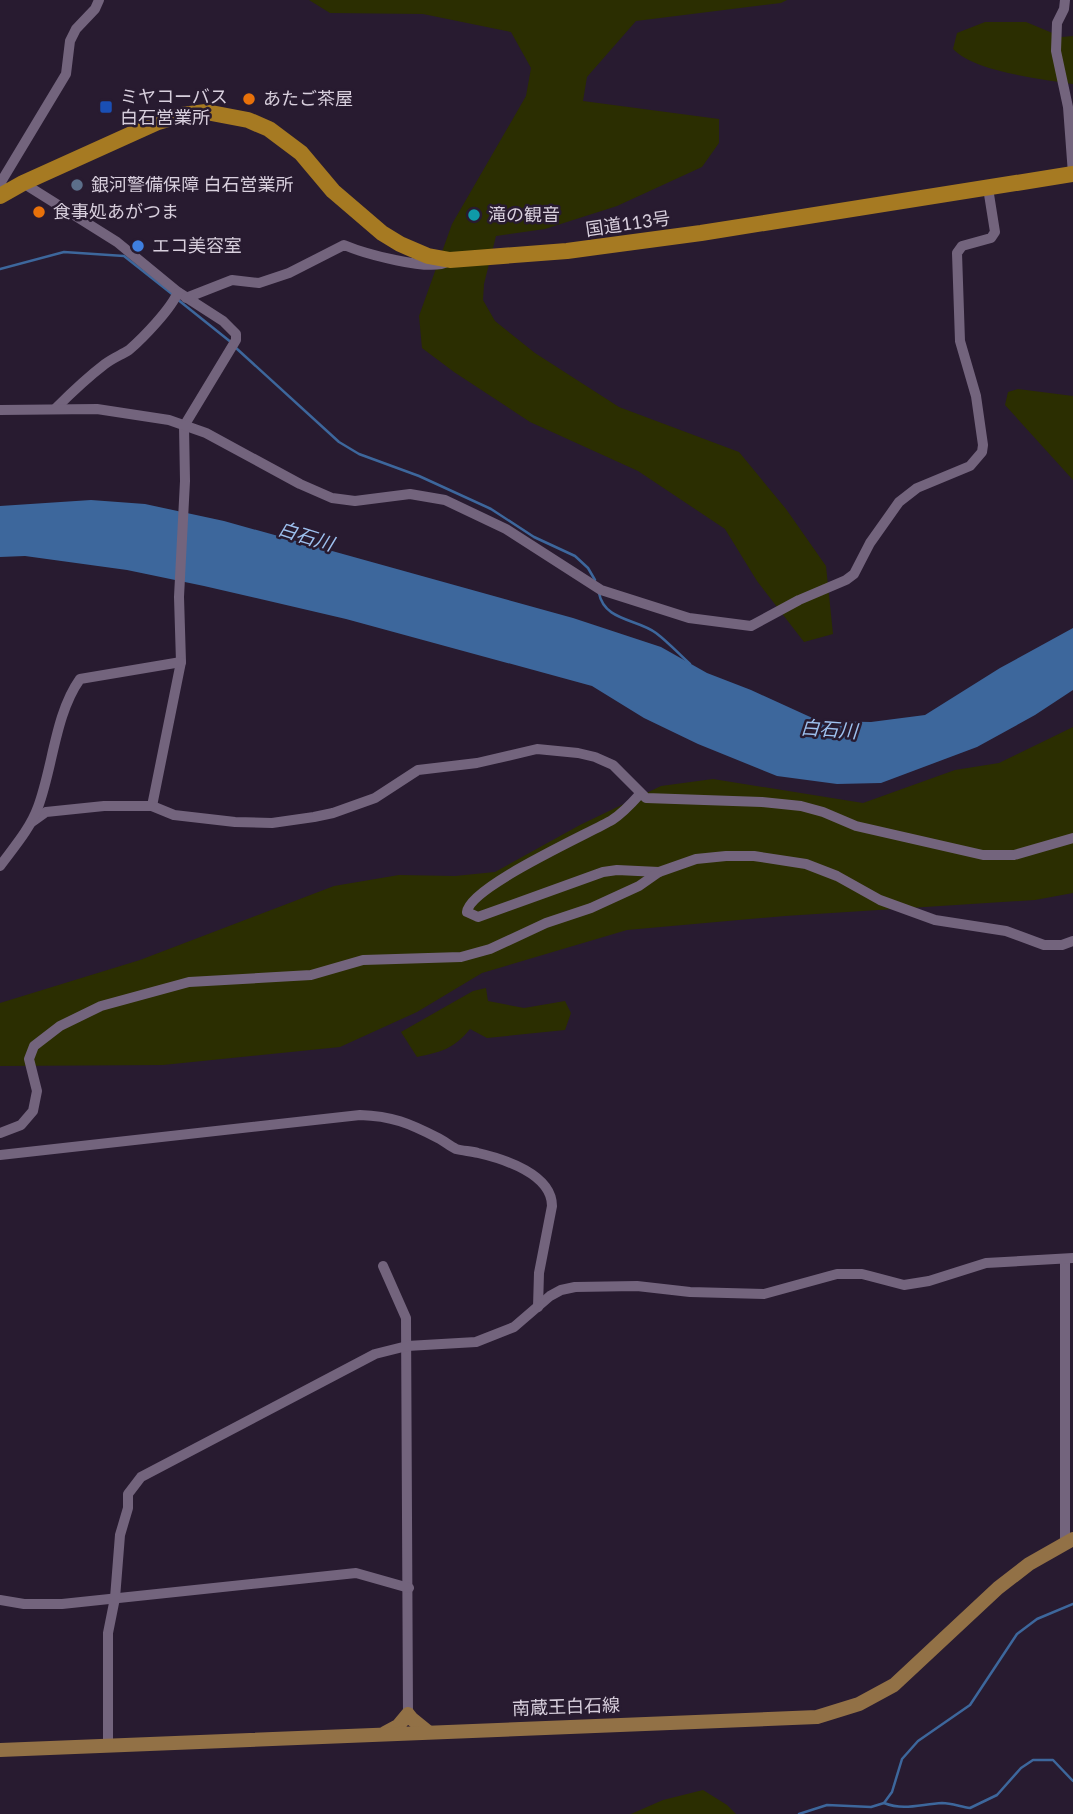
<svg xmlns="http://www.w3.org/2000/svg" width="1073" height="1814" font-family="Lato,'Noto Sans JP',sans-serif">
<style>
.green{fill:#2b2e01}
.water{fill:#3d679c}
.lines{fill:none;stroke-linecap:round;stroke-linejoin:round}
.stream{stroke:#3d679c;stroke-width:2.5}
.minor{stroke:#73647d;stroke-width:10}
.major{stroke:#927146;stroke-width:14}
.highway{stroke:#a67a22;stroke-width:16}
.food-dot{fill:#e8710a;stroke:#281b30;stroke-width:2.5}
.transit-dot{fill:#1a4fb4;stroke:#281b30;stroke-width:2.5}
.service-dot{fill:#5c6f8a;stroke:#281b30;stroke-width:2.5}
.culture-dot{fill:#0f9aa8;stroke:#281b30;stroke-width:2.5}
.shop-dot{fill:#3f7fe0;stroke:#281b30;stroke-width:2.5}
.labels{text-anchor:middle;stroke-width:5;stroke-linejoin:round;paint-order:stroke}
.poi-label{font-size:18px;fill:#d8cfdd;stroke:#281b30;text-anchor:start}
.street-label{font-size:18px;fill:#d8cfdd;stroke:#281b30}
.water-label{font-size:19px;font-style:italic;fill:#9ec1ef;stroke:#281b30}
</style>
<rect width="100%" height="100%" fill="#281b30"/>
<g class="green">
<path d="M 309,0 L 787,0 L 781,3 L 636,21 L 587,77 L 583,101 L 719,119 L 719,143 L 702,167 L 617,206 L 545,229 L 496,236 L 484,284 L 483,300 L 495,321 L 535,353 L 619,407 L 739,452 L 786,509 L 826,566 L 833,634 L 804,642 L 757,581 L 725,529 L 638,471 L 530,422 L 454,372 L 422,348 L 419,316 L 452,224 L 526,96 L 531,68 L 511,32 L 423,14 L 330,13 Z"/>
<path d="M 985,22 L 1026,22 L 1062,37 L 1073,36 L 1073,84 C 1041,79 975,72 953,49 L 957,33 Z"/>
<path d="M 1018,389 L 1073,396 L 1073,480 L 1005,405 L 1008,392 Z"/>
<path d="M 1073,727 L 1073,893 L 1035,900 L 785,916 L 627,930 L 482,973 L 417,1012 L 340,1047 L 163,1065 L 0,1066 L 0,1003 L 140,960 L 334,886 L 399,875 L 455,876 L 495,872 L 580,825 L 661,786 L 713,779 L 863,803 L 955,770 L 999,763 Z"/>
<path d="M 486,988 L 488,1001 L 524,1008 L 565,1001 L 571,1013 L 565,1030 L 487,1038 L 470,1029 C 454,1049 441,1052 417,1057 L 401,1032 L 473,991 Z"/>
<path d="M 703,1790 L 727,1805 L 736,1814 L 631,1814 L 663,1800 Z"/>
</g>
<path class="water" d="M 91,500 L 145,504 L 224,521 L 573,618 L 661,647 L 707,673 L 751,690 L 819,721 L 871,722 L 925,715 L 1000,668 L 1073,628 L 1073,690 L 1035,715 L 977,747 L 881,783 L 837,784 L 777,776 L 698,744 L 644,718 L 592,686 L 346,619 L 204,586 L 127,570 L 25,556 L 0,557 L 0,506 Z"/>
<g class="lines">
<g class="stream">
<path d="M 0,269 L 64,252 L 124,256 L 172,294"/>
<path d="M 177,299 L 232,343"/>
<path d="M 236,348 L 339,442 L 359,454 L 419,476 L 491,509 L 534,537 L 575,556 L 588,568 L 595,580"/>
<path d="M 599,593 C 604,621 638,619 656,633 C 668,642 679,654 690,664"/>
<path d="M 884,1803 C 904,1811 921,1804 942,1803 C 952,1803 961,1807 970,1808 L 997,1795 L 1021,1768 L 1033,1760 L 1053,1760 L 1073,1781"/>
<path d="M 799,1814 L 827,1805 L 871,1807 L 884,1803 L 892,1792 L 902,1759 L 918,1741 L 970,1705 L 1017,1634 L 1037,1619 L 1073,1604"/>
</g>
<g class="minor">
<path d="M 1065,0 L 1064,9 L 1057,23 L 1056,51 L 1068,107 L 1073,174"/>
<path d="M 23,183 L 117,242 L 178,292 L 223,321 L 236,334 L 236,340 L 184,426 L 185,481 L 179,597 L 181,662 L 152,806"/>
<path d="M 5,194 L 1,182 L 66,74 L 70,41 L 76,29 L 95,9 L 99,0"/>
<path d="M 186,298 L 232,280 L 259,283 L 289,273 L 344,245 C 363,253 430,272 447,262"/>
<path d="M 56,408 C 72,392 88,377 105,364 C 113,358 121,355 129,350 C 143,338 171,309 178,292"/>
<path d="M 0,410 L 97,409 L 169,420 L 206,433 L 300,484 L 332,498 L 355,501 L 410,494 L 445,500 L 506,529 L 601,590 L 689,618 L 751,626 L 799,600 L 846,580 L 854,574 L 870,543 L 899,502 L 917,488 L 970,466 L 982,452 L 983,445 L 976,396 L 960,341 L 957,253 L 962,246 L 991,238 L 995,232 L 988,188"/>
<path d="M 640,794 C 632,803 623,813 612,820 C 588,834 469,887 467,912 L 478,917 L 603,872 L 617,870 L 659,872"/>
<path d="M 32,822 L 46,812 L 104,806 L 152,806 L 174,815 L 235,822 L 272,823 L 314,817 L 333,813 L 375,798 L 418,770 L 477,763 L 537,749 L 578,753 L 595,757 L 613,765 L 646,798 L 762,802 L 801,806 L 823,812 L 856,826 L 983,855 L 1014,855 L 1073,838"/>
<path d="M 0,866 C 14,847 30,829 38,807 C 53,767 55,714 80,679 L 181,662"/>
<path d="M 0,1133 L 21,1125 L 33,1111 L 37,1091 L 29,1059 L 34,1046 L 60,1026 L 101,1006 L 189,982 L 311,975 L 363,960 L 461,957 L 490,949 L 546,923 L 591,908 L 639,886 L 659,872 L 696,859 L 726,856 L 754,856 L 806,864 L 837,876 L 880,900 L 935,920 L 1006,931 L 1044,945 L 1062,945 L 1073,941"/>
<path d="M 0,1155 L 360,1115 C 392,1116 409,1123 438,1138 C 444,1141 450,1146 456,1149 C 463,1151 471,1151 478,1153 C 504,1159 552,1174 552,1206 L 539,1273 L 538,1307"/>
<path d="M 1065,1259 L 1065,1543"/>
<path d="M 383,1266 L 406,1318 L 408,1714"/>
<path d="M 0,1600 L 24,1604 L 62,1604 L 356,1573 L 409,1588"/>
<path d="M 108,1746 L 108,1633 L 115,1598 L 120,1535 L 128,1508 L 128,1494 L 141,1477 L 375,1354 L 407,1346 L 476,1342 L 514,1327 L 550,1296 L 561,1290 L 575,1287 L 637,1286 L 690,1292 L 764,1294 L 837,1274 L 862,1274 L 904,1285 L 929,1281 L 986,1263 L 1073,1258"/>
</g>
<g class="major">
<path d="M 385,1733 L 398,1726 L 408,1714 L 412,1719 L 428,1732"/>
<path d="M 0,1750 L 817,1717 L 859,1704 L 894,1685 L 998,1588 L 1029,1564 L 1073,1539"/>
</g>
<path class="highway" d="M 0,196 L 23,183 L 158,122 L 182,115 L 206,112 L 248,120 L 269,129 L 301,153 L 333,191 L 382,233 L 400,244 L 428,256 L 450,260 L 567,251 L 701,233 L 1073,174"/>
</g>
<g class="food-dot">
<circle cx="249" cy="99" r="7"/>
<circle cx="39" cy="212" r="7"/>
</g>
<rect class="transit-dot" x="99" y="100" width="14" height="14" rx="3.5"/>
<circle class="service-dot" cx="77" cy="185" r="7"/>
<circle class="culture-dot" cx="474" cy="215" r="7"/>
<circle class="shop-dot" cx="138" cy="246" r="7"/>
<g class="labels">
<g class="poi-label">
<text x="120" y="103">ミヤコーバス<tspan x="120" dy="21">白石営業所</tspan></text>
<text x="263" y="105">あたご茶屋</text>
<text x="91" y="191">銀河警備保障 白石営業所</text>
<text x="53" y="218">食事処あがつま</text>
<text x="488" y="221">滝の観音</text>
<text x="152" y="252">エコ美容室</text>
</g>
<g class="street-label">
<text transform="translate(628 224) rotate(-8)" y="6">国道113号</text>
<text transform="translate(566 1707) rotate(-2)" y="6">南蔵王白石線</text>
</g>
<g class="water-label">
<text transform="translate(306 536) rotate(17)" y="7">白石川</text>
<text transform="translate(829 729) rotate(4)" y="7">白石川</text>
</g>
</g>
</svg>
